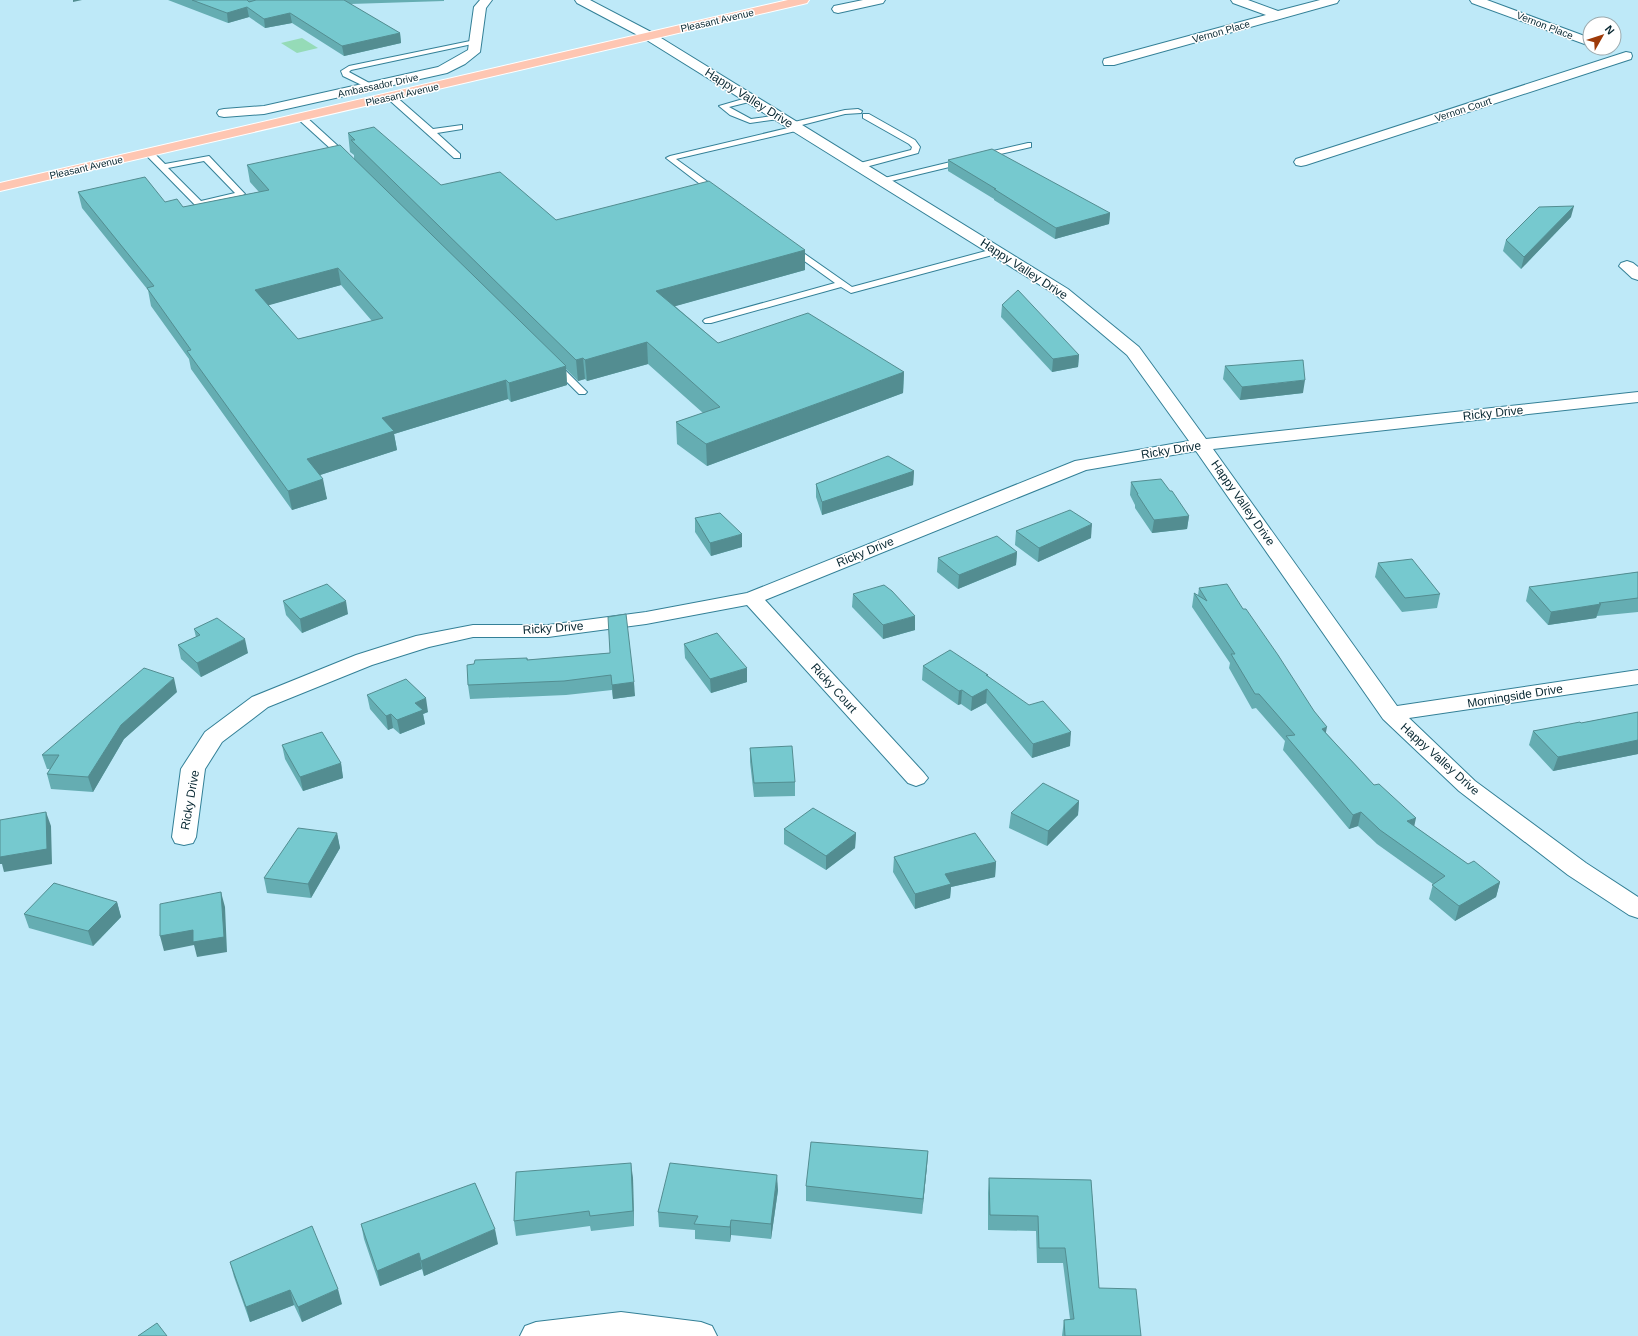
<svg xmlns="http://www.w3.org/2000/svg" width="1638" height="1336" font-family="Helvetica,sans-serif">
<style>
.green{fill:#95dbb7}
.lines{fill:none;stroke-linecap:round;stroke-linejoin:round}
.lane-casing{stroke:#348097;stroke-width:2}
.street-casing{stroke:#348097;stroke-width:2}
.primary-casing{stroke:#fff;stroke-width:2}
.lane{fill:#fff;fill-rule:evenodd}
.street{fill:#fff;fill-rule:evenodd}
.primary{fill:#fec6b2;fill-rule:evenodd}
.wall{fill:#65adb2;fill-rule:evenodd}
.shaded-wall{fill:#538d91}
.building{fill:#76c9cf;stroke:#538d91;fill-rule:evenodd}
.labels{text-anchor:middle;stroke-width:3;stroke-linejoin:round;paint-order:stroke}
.far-street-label{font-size:10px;fill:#082832;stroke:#fff}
.street-label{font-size:12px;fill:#082832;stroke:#fff}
</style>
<rect width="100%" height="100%" fill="#bee9f8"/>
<path class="green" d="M 302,38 L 318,48 L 297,53 L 281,43 Z"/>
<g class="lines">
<defs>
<g id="lane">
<path d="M 475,40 L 477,41 L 477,43 L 351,70 L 349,72 L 373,85 L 373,89 L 370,89 L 343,76 L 341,71 L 349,66 Z"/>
<path d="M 387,94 L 393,94 L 433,129 L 462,125 L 462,129 L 437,133 L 460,154 L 460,158 L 454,158 L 387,98 Z"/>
<path d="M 750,97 L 754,99 L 753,101 L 729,107 L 751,119 L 779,115 L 783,117 L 779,119 L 750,123 L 730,115 L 719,106 Z"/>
<path d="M 858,109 L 862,111 L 861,113 L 845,114 L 798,126 L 801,128 L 800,130 L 676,159 L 719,190 L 719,194 L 713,194 L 666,158 L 670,156 L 792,127 L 789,125 L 790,123 L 845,110 Z"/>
<path d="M 863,114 L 869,114 L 915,140 L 920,147 L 918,153 L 862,168 L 856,168 L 856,164 L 911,150 L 912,147 L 909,144 L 863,118 Z"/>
<path d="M 298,115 L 304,115 L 349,156 L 349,160 L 343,160 L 298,119 Z"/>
<path d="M 1028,143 L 1031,143 L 1031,147 L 983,158 L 979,156 L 980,154 Z"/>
<path d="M 145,150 L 151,150 L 165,164 L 209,156 L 245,194 L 241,196 L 199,206 L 196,206 L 145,154 ZM 204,161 L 235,193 L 201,201 L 168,168 Z"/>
<path d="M 963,159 L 967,161 L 966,163 L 883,183 L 879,181 L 880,179 Z"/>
<path d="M 792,245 L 852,287 L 997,248 L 1001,251 L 1000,253 L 851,293 L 841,287 L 711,323 L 705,323 L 703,321 L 705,319 L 835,283 L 789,250 L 788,248 L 789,246 Z"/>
<path d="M 555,362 L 558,363 L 587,392 L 585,394 L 579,394 L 550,365 Z"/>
</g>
<g id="street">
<path d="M 480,0 L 492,0 L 486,8 L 480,52 L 465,64 L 447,73 L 264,114 L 224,117 L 219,116 L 217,113 L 219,110 L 224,109 L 264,106 L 438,67 L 468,50 L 474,7 Z"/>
<path d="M 575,0 L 590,0 L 653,33 L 1068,289 L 1139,347 L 1206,439 L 1638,392 L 1638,402 L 1213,449 L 1397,706 L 1638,670 L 1638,684 L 1409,718 L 1475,781 L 1586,863 L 1638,897 L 1638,918 L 1629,915 L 1568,875 L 1459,791 L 1383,719 L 1196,451 L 1086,470 L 765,600 L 924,773 L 928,778 L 924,783 L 916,786 L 908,783 L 747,605 L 646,624 L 548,637 L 473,637 L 429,647 L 372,665 L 268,707 L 222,742 L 205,769 L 196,837 L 193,843 L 184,845 L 175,843 L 172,837 L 181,769 L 205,732 L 252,697 L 356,655 L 416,636 L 473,625 L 548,625 L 646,612 L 747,593 L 1075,461 L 1189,441 L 1127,355 L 1056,295 L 645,39 L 577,3 Z"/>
<path d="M 863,0 L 885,0 L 883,3 L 838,13 L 834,12 L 832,9 L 834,6 Z"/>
<path d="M 1231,0 L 1248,0 L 1278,11 L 1320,0 L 1339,0 L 1337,3 L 1114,65 L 1104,65 L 1103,62 L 1104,59 L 1266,15 L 1233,3 Z"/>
<path d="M 1470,0 L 1487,0 L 1590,38 L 1590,46 L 1472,3 Z"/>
<path d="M 1626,52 L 1631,53 L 1632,56 L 1631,59 L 1306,165 L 1301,166 L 1296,165 L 1294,162 L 1296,159 Z"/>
<path d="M 1627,261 L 1633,263 L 1638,267 L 1638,280 L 1632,278 L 1619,266 L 1621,263 Z"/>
<path d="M 621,1312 L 701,1322 L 712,1326 L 717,1336 L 520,1336 L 525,1326 L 536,1322 Z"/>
</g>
<path id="primary" d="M 788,0 L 809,0 L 807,3 L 803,4 L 0,191 L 0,183 Z"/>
</defs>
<use href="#lane" class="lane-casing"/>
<use href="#street" class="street-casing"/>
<use href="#primary" class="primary-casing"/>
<use href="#lane" class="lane"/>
<use href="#street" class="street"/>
<use href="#primary" class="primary"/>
</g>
<g class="wall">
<path d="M 168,0 L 444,0 L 444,1 L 350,4 L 400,33 L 401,43 L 344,56 L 292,23 L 265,28 L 249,17 L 228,23 Z"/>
<path d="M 348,133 L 441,185 L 556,220 L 805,250 L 805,270 L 675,306 L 718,343 L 904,372 L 903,393 L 707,466 L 677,444 L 676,422 L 703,413 L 648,364 L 587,381 L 585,379 L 578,381 L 566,369 L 567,385 L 511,402 L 508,399 L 394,434 L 397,450 L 320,475 L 327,499 L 292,510 L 191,369 L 189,359 L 151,306 L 148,290 L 82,208 L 78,192 L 165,202 L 183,207 L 259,192 L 250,182 L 247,165 L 354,159 L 354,155 L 350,152 ZM 341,285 L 372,321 L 298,339 L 268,305 Z"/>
<path d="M 948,160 L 1110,213 L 1109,224 L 1055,239 L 994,200 L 994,199 L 948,171 Z"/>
<path d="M 1571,217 L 1521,269 L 1503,251 L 1506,240 Z"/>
<path d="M 1002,305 L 1079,355 L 1078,367 L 1052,372 L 1001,317 Z"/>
<path d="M 1225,366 L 1303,393 L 1240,400 L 1223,379 Z"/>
<path d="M 914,471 L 913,485 L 822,515 L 816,497 L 816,484 Z"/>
<path d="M 1131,482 L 1170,491 L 1189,516 L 1187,529 L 1152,533 L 1135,508 L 1135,505 L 1130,495 Z"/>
<path d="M 695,518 L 742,547 L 711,556 L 695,532 Z"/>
<path d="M 1016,531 L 1091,538 L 1038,562 L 1015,545 Z"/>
<path d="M 1017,552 L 1016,565 L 958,589 L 937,572 L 938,558 Z"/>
<path d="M 1378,563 L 1440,594 L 1437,608 L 1402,612 L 1375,577 Z"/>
<path d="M 1638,572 L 1638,612 L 1597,616 L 1596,618 L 1548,625 L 1526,601 L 1529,587 Z"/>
<path d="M 1199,588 L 1243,609 L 1326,733 L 1374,785 L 1414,826 L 1468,864 L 1500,882 L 1496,897 L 1455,921 L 1429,899 L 1433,884 L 1377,844 L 1358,826 L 1349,829 L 1283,750 L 1285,741 L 1256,708 L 1252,709 L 1229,668 L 1230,663 L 1192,607 L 1194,593 L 1198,595 Z"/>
<path d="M 853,594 L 915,630 L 883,639 L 852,607 Z"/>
<path d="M 283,601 L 348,614 L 302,633 L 286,615 Z"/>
<path d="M 194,629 L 248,653 L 201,677 L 181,659 L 178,645 L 196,637 Z"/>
<path d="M 684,644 L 747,682 L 711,693 L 685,658 Z"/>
<path d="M 610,653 L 635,696 L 613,699 L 612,690 L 566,695 L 470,699 L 468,685 L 527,658 L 528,660 Z"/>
<path d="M 923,666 L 988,675 L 988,676 L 1070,746 L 1032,758 L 986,703 L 971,711 L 961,704 L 958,705 L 922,680 Z"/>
<path d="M 177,692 L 124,739 L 93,792 L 51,789 L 47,774 L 50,769 L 47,769 L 42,755 Z"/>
<path d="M 367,695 L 428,712 L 423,714 L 425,724 L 400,734 L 393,728 L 388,730 L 370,709 Z"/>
<path d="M 1638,712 L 1638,754 L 1553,771 L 1529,745 L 1533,731 L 1581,723 Z"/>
<path d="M 282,745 L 341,763 L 343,778 L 303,791 L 285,759 Z"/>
<path d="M 750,748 L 795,782 L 795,796 L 754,797 L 750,762 Z"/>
<path d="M 1079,801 L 1078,815 L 1047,846 L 1009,828 L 1011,813 Z"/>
<path d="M 784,829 L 856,833 L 855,848 L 826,870 L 784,844 Z"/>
<path d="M 337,833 L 340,848 L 311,898 L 267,893 L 264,878 Z"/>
<path d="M 894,857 L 996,862 L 995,877 L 951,887 L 950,898 L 915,909 L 893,872 Z"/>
<path d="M 117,902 L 121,917 L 93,946 L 29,928 L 24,914 Z"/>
<path d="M 928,1151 L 927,1166 L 922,1214 L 806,1201 L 806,1186 Z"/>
<path d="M 633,1178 L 634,1226 L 591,1231 L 590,1226 L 516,1236 L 514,1221 Z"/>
<path d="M 989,1178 L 1091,1180 L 1099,1288 L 1141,1336 L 1062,1336 L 1064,1320 L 1070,1319 L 1063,1263 L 1037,1263 L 1036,1231 L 988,1230 L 988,1193 Z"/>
<path d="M 778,1190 L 771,1239 L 731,1235 L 730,1242 L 695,1239 L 695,1230 L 659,1227 L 658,1212 Z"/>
<path d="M 361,1224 L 498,1244 L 424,1276 L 422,1269 L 380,1286 L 364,1239 Z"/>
<path d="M 230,1262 L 342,1304 L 302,1322 L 294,1305 L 250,1322 L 234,1277 Z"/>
</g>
<g class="shaded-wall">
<path d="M 73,0 L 82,0 L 73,2 Z"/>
<path d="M 247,7 L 249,17 L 228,23 L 227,13 Z"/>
<path d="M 290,13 L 292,23 L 265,28 L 264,19 Z"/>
<path d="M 400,33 L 401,43 L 344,56 L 342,46 Z"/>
<path d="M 1574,206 L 1571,217 L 1521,269 L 1524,257 Z"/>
<path d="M 1110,213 L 1109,224 L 1055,239 L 1056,228 Z"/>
<path d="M 805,250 L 805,270 L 658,311 L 656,291 Z"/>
<path d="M 338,268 L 341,285 L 259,308 L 255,290 Z"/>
<path d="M 647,342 L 648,364 L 587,381 L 585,360 Z"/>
<path d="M 1079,355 L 1078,367 L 1052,372 L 1053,359 Z"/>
<path d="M 583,358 L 585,379 L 578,381 L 576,360 Z"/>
<path d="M 566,366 L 567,385 L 511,402 L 509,383 Z"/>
<path d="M 904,372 L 903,393 L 707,466 L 706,444 Z"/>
<path d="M 506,380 L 508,399 L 394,434 L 397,450 L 311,478 L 307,459 L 382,418 Z"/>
<path d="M 1305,380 L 1303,393 L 1240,400 L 1242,387 Z"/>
<path d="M 914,471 L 913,485 L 822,515 L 822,502 Z"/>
<path d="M 323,479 L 327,499 L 292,510 L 288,491 Z"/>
<path d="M 1189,516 L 1187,529 L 1152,533 L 1154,520 Z"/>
<path d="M 1092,524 L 1091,538 L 1038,562 L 1039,548 Z"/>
<path d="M 742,534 L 742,547 L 711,556 L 710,543 Z"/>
<path d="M 1017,552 L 1016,565 L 958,589 L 959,575 Z"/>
<path d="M 346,601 L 348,614 L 302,633 L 300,619 Z"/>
<path d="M 1601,604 L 1596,618 L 1548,625 L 1551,612 Z"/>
<path d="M 915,616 L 915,630 L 883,639 L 883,625 Z"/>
<path d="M 245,639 L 248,653 L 201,677 L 197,663 Z"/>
<path d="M 747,668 L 747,682 L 711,693 L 710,679 Z"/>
<path d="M 174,678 L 177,692 L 124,739 L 93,792 L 88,777 L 121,725 Z"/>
<path d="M 634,682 L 635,696 L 613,699 L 612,685 Z"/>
<path d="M 987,689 L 986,703 L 971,711 L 972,697 Z"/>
<path d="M 962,690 L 961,704 L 958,705 L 959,691 Z"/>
<path d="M 426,698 L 428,712 L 423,714 L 425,724 L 400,734 L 397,720 L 415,703 Z"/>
<path d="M 391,714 L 393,728 L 388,730 L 386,716 Z"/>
<path d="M 1327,727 L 1324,742 L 1322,729 Z"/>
<path d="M 1071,732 L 1070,746 L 1032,758 L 1033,744 Z"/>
<path d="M 1638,740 L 1638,754 L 1553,771 L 1558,757 Z"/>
<path d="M 341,763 L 343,778 L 303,791 L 300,777 Z"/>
<path d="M 1079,801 L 1078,815 L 1047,846 L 1048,831 Z"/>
<path d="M 46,812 L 51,826 L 52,864 L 4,872 L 2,864 L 0,864 L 0,849 Z"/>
<path d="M 1361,812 L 1358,826 L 1349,829 L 1353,815 Z"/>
<path d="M 1416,818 L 1413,832 L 1407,821 Z"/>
<path d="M 337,833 L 340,848 L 311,898 L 308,884 Z"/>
<path d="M 856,833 L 855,848 L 826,870 L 826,856 Z"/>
<path d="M 996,862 L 995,877 L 951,887 L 950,898 L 915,909 L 915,894 L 945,874 Z"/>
<path d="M 1500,882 L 1496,897 L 1455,921 L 1459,906 Z"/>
<path d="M 221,892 L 225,907 L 227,952 L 197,957 L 194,945 L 164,951 L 160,936 Z"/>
<path d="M 117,902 L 121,917 L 93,946 L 88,931 Z"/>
<path d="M 928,1151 L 927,1166 L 922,1214 L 923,1199 Z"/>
<path d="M 631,1163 L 633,1178 L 634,1226 L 633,1211 Z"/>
<path d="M 777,1175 L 778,1190 L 771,1239 L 771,1224 Z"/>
<path d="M 731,1220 L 731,1235 L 730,1242 L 730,1227 Z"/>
<path d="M 495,1229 L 498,1244 L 424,1276 L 421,1261 Z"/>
<path d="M 419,1253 L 422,1269 L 380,1286 L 377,1271 Z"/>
<path d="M 338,1289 L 342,1304 L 302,1322 L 298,1307 Z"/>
<path d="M 290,1290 L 294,1305 L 250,1322 L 246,1307 Z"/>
</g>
<g class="building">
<path d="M 192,0 L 247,0 L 249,2 L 256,0 L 344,0 L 400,33 L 342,46 L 290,13 L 264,19 L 247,7 L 227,13 Z"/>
<path d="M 374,127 L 441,185 L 500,172 L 556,220 L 709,181 L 805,250 L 656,291 L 718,343 L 808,313 L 904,372 L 706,444 L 676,422 L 720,407 L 647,342 L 585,360 L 583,358 L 576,360 L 351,140 L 355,140 L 348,133 Z"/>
<path d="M 340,145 L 566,366 L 509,383 L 506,380 L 382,418 L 394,431 L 307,459 L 323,479 L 288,491 L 187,351 L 191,350 L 147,288 L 154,286 L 78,192 L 145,177 L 165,202 L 177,199 L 183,207 L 269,190 L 247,165 ZM 338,268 L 383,318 L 298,339 L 255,290 Z"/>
<path d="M 992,149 L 1110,213 L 1056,228 L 994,189 L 996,189 L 948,160 Z"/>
<path d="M 1574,206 L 1524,257 L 1506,240 L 1539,207 Z"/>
<path d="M 1018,290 L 1079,355 L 1053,359 L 1002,305 Z"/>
<path d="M 1303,360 L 1305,380 L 1242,387 L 1225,366 Z"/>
<path d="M 888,456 L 914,471 L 822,502 L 816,484 Z"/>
<path d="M 1161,479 L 1170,491 L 1172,491 L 1189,516 L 1154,520 L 1137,494 L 1138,494 L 1131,482 Z"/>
<path d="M 1070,510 L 1092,524 L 1039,548 L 1016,531 Z"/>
<path d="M 720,513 L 742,534 L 710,543 L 695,518 Z"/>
<path d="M 997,536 L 1017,552 L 959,575 L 938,558 Z"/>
<path d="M 1412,559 L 1440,594 L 1405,598 L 1378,563 Z"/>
<path d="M 1638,572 L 1638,598 L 1599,603 L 1601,604 L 1551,612 L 1529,587 Z"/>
<path d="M 327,584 L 346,601 L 300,619 L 283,601 Z"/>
<path d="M 1227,584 L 1243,609 L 1246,609 L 1278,655 L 1314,711 L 1327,727 L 1322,729 L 1374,785 L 1379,784 L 1416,818 L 1407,821 L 1468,864 L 1474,861 L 1500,882 L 1459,906 L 1432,885 L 1445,876 L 1380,830 L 1361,812 L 1353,815 L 1286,736 L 1295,735 L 1259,694 L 1255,694 L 1231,654 L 1235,654 L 1194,593 L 1207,601 L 1199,588 Z"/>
<path d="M 884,585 L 892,591 L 915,616 L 883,625 L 853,594 Z"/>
<path d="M 626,614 L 634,682 L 612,685 L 611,675 L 564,681 L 468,685 L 467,665 L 474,664 L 475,660 L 527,658 L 527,660 L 610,653 L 608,617 Z"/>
<path d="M 217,618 L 245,639 L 197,663 L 178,645 L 200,635 L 194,629 Z"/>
<path d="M 717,633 L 747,668 L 710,679 L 684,644 Z"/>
<path d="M 950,650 L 988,675 L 986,675 L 1029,705 L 1043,701 L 1071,732 L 1033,744 L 987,689 L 972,697 L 962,690 L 959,691 L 923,666 Z"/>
<path d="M 144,668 L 174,678 L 121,725 L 88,777 L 47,774 L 59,755 L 42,755 Z"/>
<path d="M 406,679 L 426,698 L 415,703 L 423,710 L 397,720 L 391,714 L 386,716 L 367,695 Z"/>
<path d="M 1638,712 L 1638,740 L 1558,757 L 1533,731 L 1580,722 L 1581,723 Z"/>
<path d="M 322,732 L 341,763 L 300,777 L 282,745 Z"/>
<path d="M 792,746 L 795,782 L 754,783 L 750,748 Z"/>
<path d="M 1043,783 L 1079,801 L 1048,831 L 1011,813 Z"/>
<path d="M 813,808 L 856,833 L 826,856 L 784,829 Z"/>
<path d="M 46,812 L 47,849 L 0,857 L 0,820 Z"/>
<path d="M 298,828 L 337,833 L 308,884 L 264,878 Z"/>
<path d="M 975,833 L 996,862 L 945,874 L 951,884 L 915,894 L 894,857 Z"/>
<path d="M 54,883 L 117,902 L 88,931 L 24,914 Z"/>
<path d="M 221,892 L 224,937 L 193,942 L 193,930 L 160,936 L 160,904 Z"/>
<path d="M 811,1142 L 928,1151 L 923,1199 L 806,1186 Z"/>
<path d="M 631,1163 L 633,1211 L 590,1216 L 589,1211 L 514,1221 L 516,1172 Z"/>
<path d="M 670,1163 L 777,1175 L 771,1224 L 731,1220 L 730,1227 L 694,1224 L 698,1216 L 658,1212 Z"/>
<path d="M 989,1178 L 1091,1180 L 1099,1288 L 1136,1289 L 1141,1336 L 1065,1336 L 1064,1320 L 1074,1319 L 1065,1248 L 1039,1248 L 1038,1216 L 990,1215 Z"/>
<path d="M 475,1183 L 495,1229 L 421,1261 L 419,1253 L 377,1271 L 361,1224 Z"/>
<path d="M 312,1226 L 338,1289 L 298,1307 L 290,1290 L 246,1307 L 230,1262 Z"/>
<path d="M 157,1323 L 167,1336 L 138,1336 Z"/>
</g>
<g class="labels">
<g class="far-street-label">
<text transform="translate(717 20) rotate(-13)" y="4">Pleasant Avenue</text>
<text transform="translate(1545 25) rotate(21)" y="4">Vernon Place</text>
<text transform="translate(1221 31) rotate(-16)" y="4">Vernon Place</text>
<text transform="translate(378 85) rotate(-12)" y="4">Ambassador Drive</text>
<text transform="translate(402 94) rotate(-13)" y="4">Pleasant Avenue</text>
<text transform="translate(1463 109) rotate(-18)" y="4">Vernon Court</text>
<text transform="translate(86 167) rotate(-13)" y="4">Pleasant Avenue</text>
</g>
<g class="street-label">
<text transform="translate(749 98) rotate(32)" y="4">Happy Valley Drive</text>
<text transform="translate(1024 269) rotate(33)" y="4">Happy Valley Drive</text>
<text transform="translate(1493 413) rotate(-6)" y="4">Ricky Drive</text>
<text transform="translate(1171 450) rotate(-9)" y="4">Ricky Drive</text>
<text transform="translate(1243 503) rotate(55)" y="4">Happy Valley Drive</text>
<text transform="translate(865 552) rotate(-22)" y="4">Ricky Drive</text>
<text transform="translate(553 628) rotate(-4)" y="4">Ricky Drive</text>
<text transform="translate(834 688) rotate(48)" y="4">Ricky Court</text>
<text transform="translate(1515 696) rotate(-9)" y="4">Morningside Drive</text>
<text transform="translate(1440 759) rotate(42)" y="4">Happy Valley Drive</text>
<text transform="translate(190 800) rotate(-80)" y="4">Ricky Drive</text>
</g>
</g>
<g transform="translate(1602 36) rotate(51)"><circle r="19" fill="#ffffff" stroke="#9ca9ad"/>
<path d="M0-3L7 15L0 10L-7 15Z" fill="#9e3a09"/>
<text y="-6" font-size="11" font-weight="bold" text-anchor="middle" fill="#082832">N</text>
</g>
</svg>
